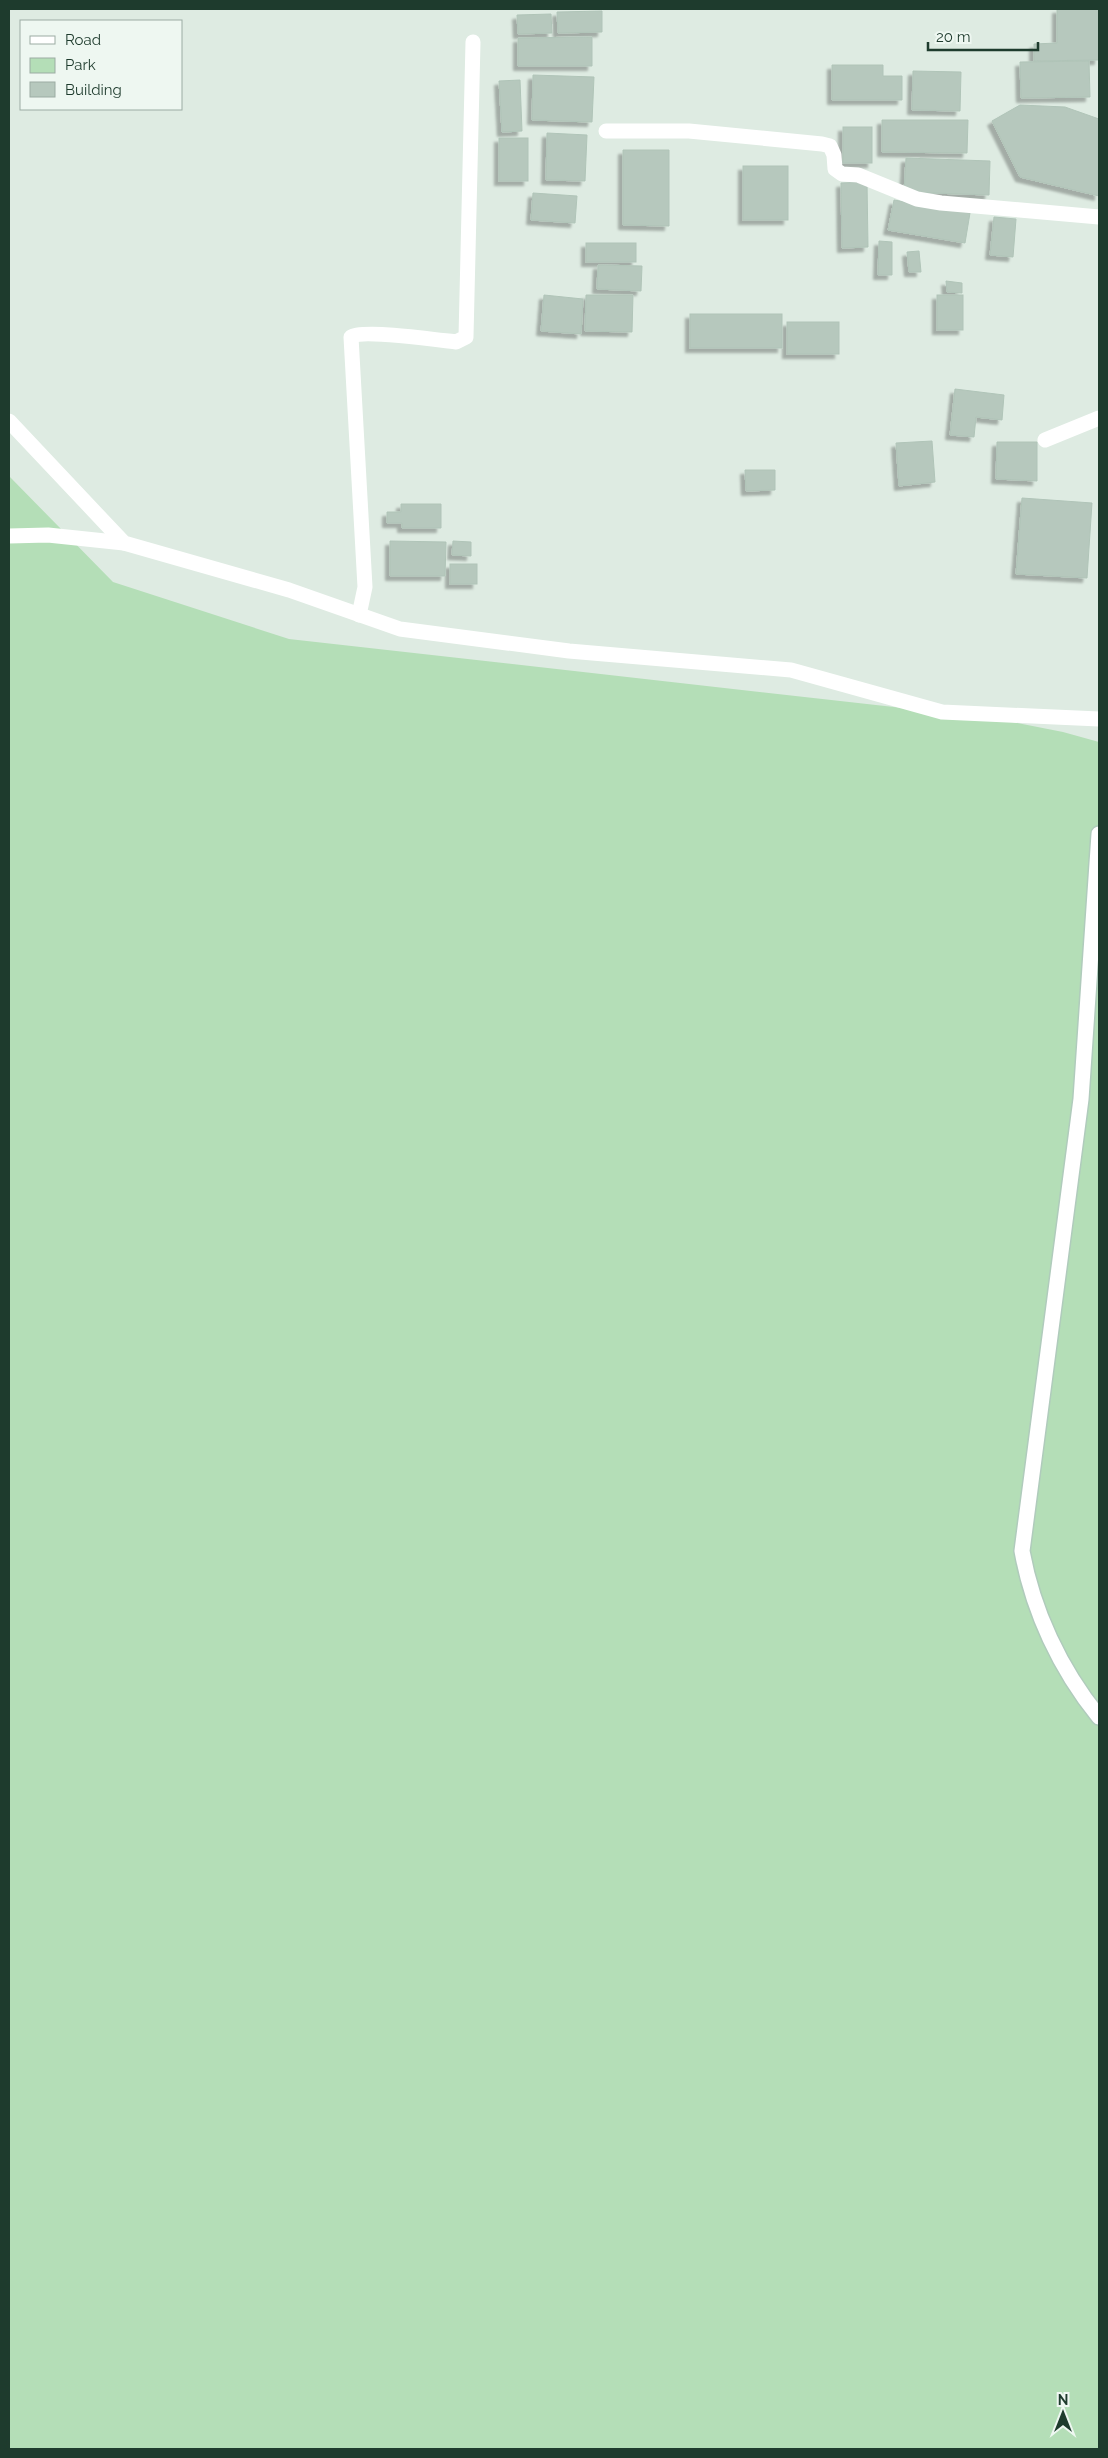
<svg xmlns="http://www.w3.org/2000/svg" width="1108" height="2458" font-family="Raleway,sans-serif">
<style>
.green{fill:#b4deb7}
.building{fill:#b6c8bd;stroke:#b0c4b8;filter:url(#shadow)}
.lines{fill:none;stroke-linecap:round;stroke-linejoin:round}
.secondary-casing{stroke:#b0cbbc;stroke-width:18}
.lane{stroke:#fff;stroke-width:15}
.street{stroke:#fff;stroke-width:15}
.secondary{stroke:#fff;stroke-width:15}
</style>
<defs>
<filter id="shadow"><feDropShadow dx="-4.5" dy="4.5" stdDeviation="1" flood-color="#0004"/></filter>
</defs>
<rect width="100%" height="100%" fill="#deebe2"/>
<path class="green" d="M 9,476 L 113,582 L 289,639 L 992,718 L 1063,732 L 1099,742 L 1099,2449 L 9,2449 Z"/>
<g class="building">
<path d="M 1057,9 L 1099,9 L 1099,60 L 1034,61 L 1034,44 L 1057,43 Z"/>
<path d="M 602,11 L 602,32 L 558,33 L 557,12 Z"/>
<path d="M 551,14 L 552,33 L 518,34 L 517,15 Z"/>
<path d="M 592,37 L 592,66 L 518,66 L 518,38 Z"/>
<path d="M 1089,61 L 1090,97 L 1021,98 L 1020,62 Z"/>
<path d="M 832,65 L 883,65 L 883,76 L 902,76 L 902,100 L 832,100 Z"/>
<path d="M 913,71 L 961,72 L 960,111 L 912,110 Z"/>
<path d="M 533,75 L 594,77 L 592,122 L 532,120 Z"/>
<path d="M 520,80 L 522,131 L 502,132 L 499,81 Z"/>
<path d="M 1020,105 L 1065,107 L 1099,119 L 1099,196 L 1020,177 L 992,121 Z"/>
<path d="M 882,120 L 968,120 L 967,153 L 882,152 Z"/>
<rect x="843" y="127" width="29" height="36"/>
<path d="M 547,133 L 587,135 L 585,181 L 546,180 Z"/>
<rect x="499" y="138" width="29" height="43"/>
<path d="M 623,150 L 669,150 L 669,226 L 623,225 Z"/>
<path d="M 906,158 L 990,161 L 989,195 L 904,192 Z"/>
<rect x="743" y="166" width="45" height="54"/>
<path d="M 867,182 L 868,247 L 842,248 L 841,183 Z"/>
<path d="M 533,193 L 577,196 L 575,223 L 531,220 Z"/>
<path d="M 894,200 L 970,213 L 965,243 L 888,230 Z"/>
<path d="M 994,217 L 1016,219 L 1013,257 L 990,255 Z"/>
<path d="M 879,241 L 892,242 L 892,275 L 878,275 Z"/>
<rect x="586" y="243" width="50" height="19"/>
<path d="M 919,251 L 921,272 L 909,272 L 907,252 Z"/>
<path d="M 598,265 L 642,266 L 641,291 L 597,289 Z"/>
<path d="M 946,281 L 962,283 L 962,293 L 947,292 Z"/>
<path d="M 544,295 L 583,299 L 581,334 L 541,331 Z"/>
<path d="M 586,295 L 633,295 L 632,332 L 585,331 Z"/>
<rect x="937" y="295" width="26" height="35"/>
<rect x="690" y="314" width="92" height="34"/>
<rect x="787" y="322" width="52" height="32"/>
<path d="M 955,389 L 1004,395 L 1002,420 L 976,417 L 974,437 L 950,435 Z"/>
<path d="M 932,441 L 935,482 L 899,486 L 896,443 Z"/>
<path d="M 997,442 L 1037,442 L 1037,481 L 996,479 Z"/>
<path d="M 745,470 L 775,470 L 775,490 L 746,491 Z"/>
<path d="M 1022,498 L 1092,503 L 1087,578 L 1016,574 Z"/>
<path d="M 401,504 L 441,504 L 441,528 L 402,528 L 402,523 L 387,523 L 387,512 L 401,512 Z"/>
<path d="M 390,541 L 446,542 L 445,576 L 390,576 Z"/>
<path d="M 453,541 L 471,542 L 471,556 L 452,555 Z"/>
<rect x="450" y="564" width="27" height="20"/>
</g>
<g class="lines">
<defs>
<path id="secondary" d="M 1099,834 L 1081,1099 L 1022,1551 C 1033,1611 1060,1669 1099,1717"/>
</defs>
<use href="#secondary" class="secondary-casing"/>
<g class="lane">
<path d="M 9,421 L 124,543 L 289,590 L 400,629 L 569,651 L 791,670 L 942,712 L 1099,719"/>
<path d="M 9,536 L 48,535 L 124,543"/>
<path d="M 359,615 L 365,587 L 351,337 C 361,329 439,340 456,342 L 466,337 L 473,42"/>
</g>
<g class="street">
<path d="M 606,131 L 689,131 L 822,144 L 830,146 L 834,155 L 835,169 L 842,174 L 858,175 L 917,199 L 941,203 L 1099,217"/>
<path d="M 1045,440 L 1099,418"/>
</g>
<use href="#secondary" class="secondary"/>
</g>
<rect width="1108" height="2458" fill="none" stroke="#1e3b2d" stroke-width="20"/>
<rect x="20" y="20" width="162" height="90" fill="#eef7f1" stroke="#9baca3"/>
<rect x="30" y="36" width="25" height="8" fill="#ffffff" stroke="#9baca3"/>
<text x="65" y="45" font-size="15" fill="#1e3b2d">Road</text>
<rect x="30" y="58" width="25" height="15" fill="#b4deb7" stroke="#9baca3"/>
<text x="65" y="70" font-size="15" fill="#1e3b2d">Park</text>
<rect x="30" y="82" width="25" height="15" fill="#b6c8bd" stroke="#9baca3"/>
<text x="65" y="95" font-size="15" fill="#1e3b2d">Building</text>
<g transform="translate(1063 2413)" stroke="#eef7f1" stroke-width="4" paint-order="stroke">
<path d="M0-4L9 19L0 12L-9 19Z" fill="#1e3b2d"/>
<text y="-8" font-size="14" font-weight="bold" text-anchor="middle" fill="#1e3b2d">N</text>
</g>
<path d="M928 42v8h110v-8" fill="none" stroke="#1e3b2d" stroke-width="2.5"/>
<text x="936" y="42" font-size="15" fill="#1e3b2d" stroke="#eef7f1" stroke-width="4" paint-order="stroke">20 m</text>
</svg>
